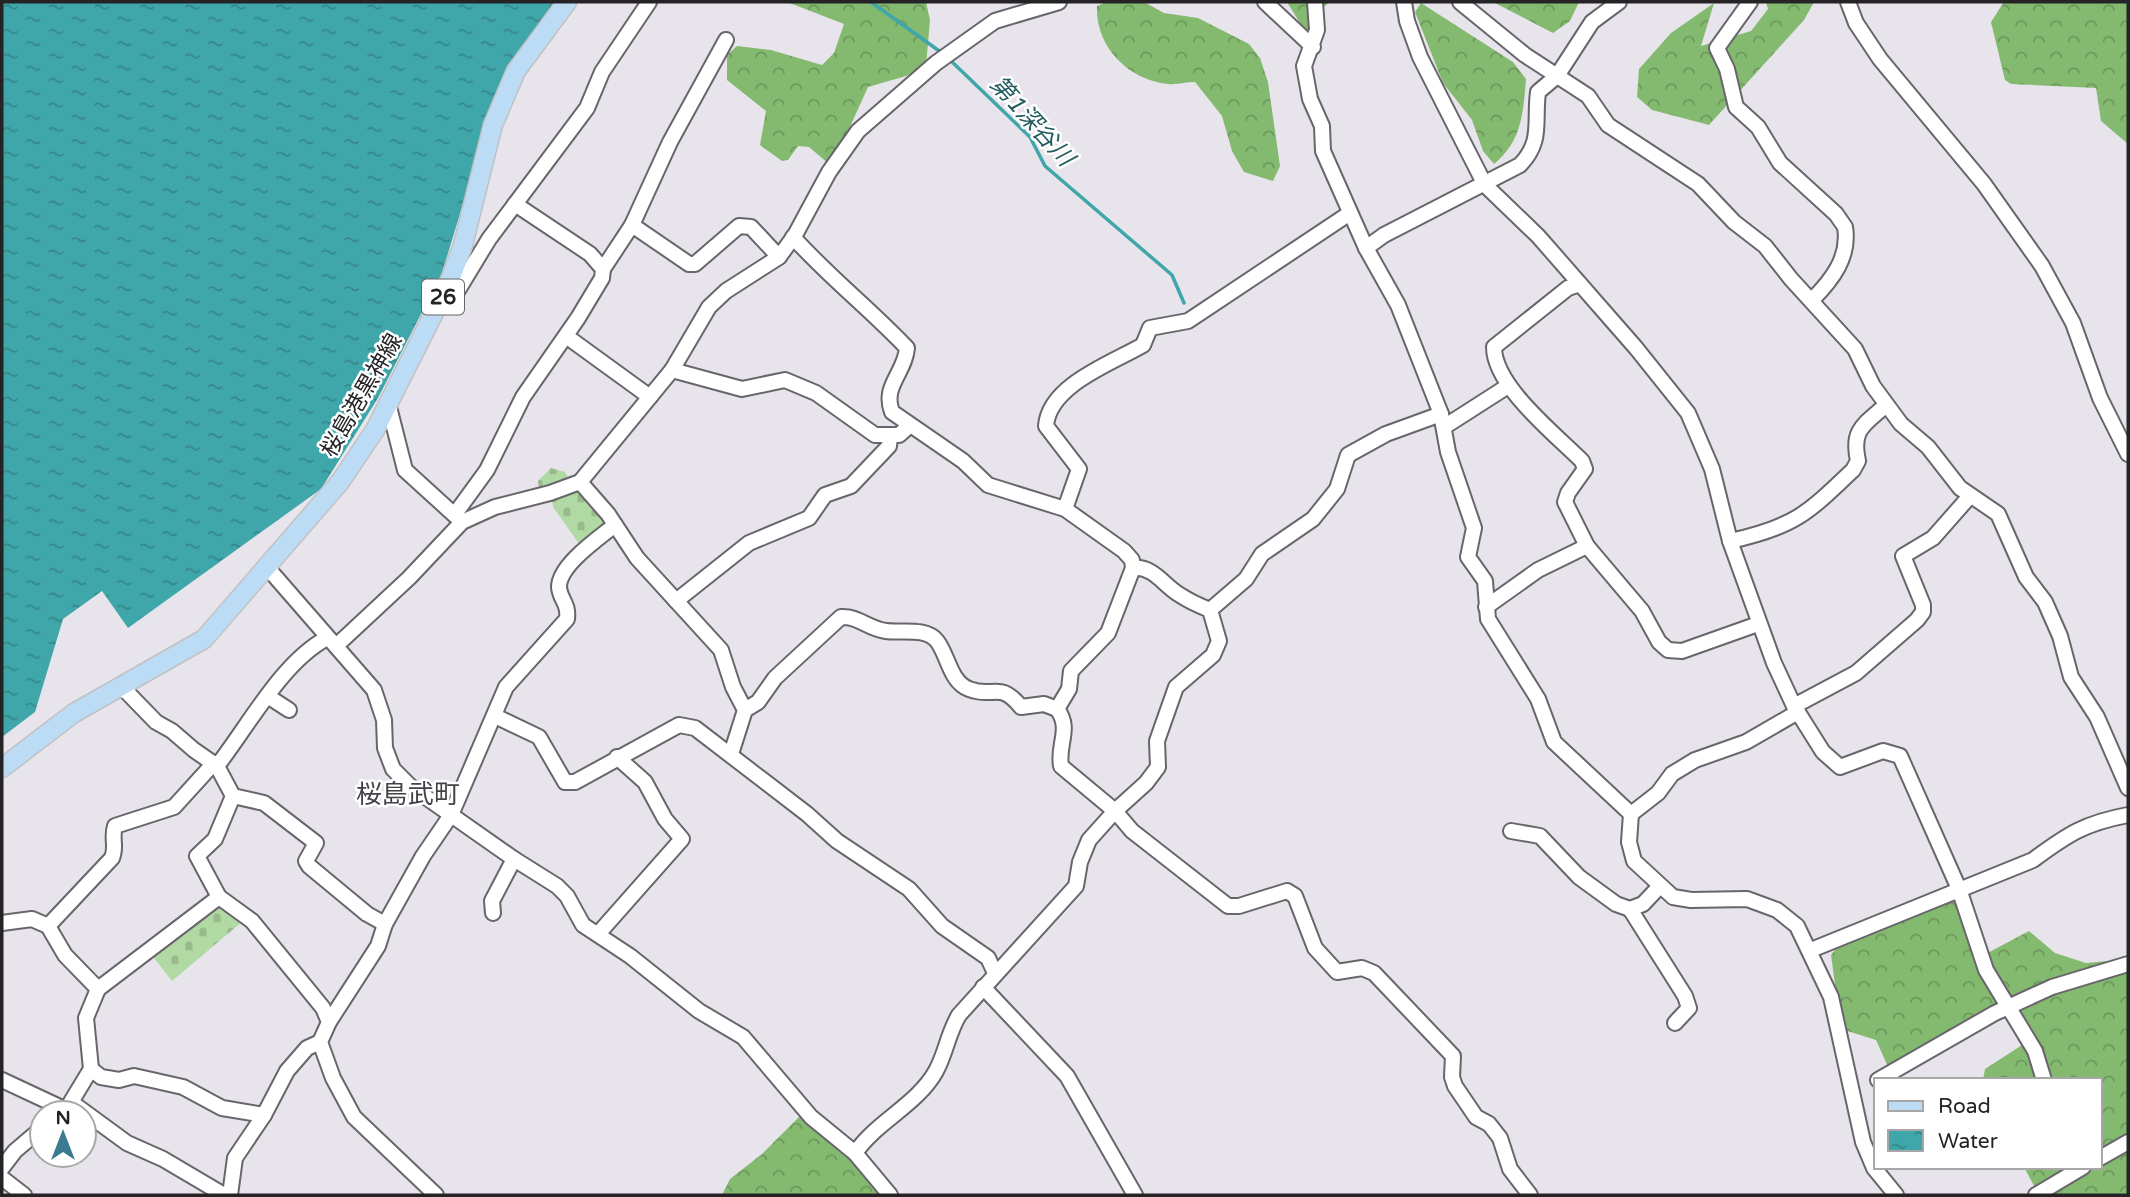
<svg xmlns="http://www.w3.org/2000/svg" width="2130" height="1197" font-family="'Varela Round','Noto Sans JP',sans-serif">
<style>
.forest{fill:url(#forest-crowns)}
.cemetery{fill:url(#cemetery-stones)}
.water{fill:url(#water-ripples)}
.lines{fill:none;stroke-linecap:round;stroke-linejoin:round}
.stream{stroke:#3fa6aa;stroke-width:3.5}
.minor-casing{stroke:#68656b;stroke-width:18}
.major-casing{stroke:#c2c1c2;stroke-width:21}
.minor{stroke:#fff;stroke-width:14}
.major{stroke:#bcdcf6;stroke-width:18}
.labels{text-anchor:middle;stroke-width:5;stroke-linejoin:round;paint-order:stroke}
.shield{fill:#fff;stroke:#666567;stroke-width:2}
.shield-label{font-size:21px;font-weight:bold;fill:#252326}
.street-label{font-size:23px;fill:#252326;stroke:#fff}
.water-label{font-size:24px;font-style:italic;fill:#245d5f;stroke:#fff}
.quarter-label{font-size:26px;fill:#444147;stroke:#fff}
</style>
<defs>
<pattern id="forest-crowns" width="20" height="18" patternUnits="userSpaceOnUse" patternTransform="scale(1.75)"><rect width="20" height="18" fill="#84ba70"/><path d="M2 6a3 3 0 1 1 6 0M12 15a3 3 0 1 1 6 0" fill="none" stroke="#6c975c"/></pattern>
<pattern id="cemetery-stones" width="16" height="16" patternUnits="userSpaceOnUse" patternTransform="scale(1.75)"><rect width="16" height="16" fill="#b1d9a3"/><path d="M2 7V4a2 2 0 0 1 4 0v3zM10 15v-3a2 2 0 0 1 4 0v3z" fill="#98ba8c"/></pattern>
<pattern id="water-ripples" width="26" height="14" patternUnits="userSpaceOnUse" patternTransform="scale(1.75)"><rect width="26" height="14" fill="#3fa6aa"/><path d="M2 4q2-2 4 0t4 0M15 11q2-2 4 0t4 0" fill="none" stroke="#35878a"/></pattern>
</defs>
<rect width="100%" height="100%" fill="#e8e4ec"/>
<g class="forest">
<path d="M 787,2 L 926,2 L 930,20 L 926,66 L 906,76 L 868,87 L 844,140 L 829,164 L 809,147 L 798,146 L 788,160 L 782,161 L 760,145 L 766,111 L 727,80 L 727,55 L 737,46 L 771,50 L 822,65 L 834,53 L 844,24 Z"/>
<path d="M 1107,2 L 1144,2 L 1164,13 L 1198,18 L 1249,44 L 1260,58 L 1268,82 L 1280,166 L 1273,181 L 1244,172 L 1232,151 L 1222,116 L 1195,82 C 1186,82 1176,85 1168,84 C 1128,80 1095,46 1097,6 Z"/>
<path d="M 1287,2 L 1330,2 L 1322,8 L 1311,41 Z"/>
<path d="M 1493,2 L 1579,2 L 1570,21 L 1553,33 Z"/>
<path d="M 1766,2 L 1814,2 L 1804,20 L 1709,125 L 1652,110 L 1637,97 L 1639,69 L 1671,33 L 1714,3 L 1701,46 L 1751,31 L 1768,9 Z"/>
<path d="M 2004,2 L 2128,2 L 2128,144 L 2101,121 L 2096,88 L 2011,84 L 2005,80 L 1991,22 Z"/>
<path d="M 1421,3 L 1513,62 L 1526,79 C 1523,114 1522,141 1494,164 L 1483,151 L 1472,120 L 1443,83 L 1415,12 Z"/>
<path d="M 1952,898 L 1957,900 L 1978,958 L 2029,931 L 2055,953 L 2086,963 L 2128,959 L 2128,1195 L 2039,1195 L 2024,1167 L 2100,1167 L 2100,1080 L 1983,1080 L 1985,1069 L 2033,1038 L 2010,1002 L 1889,1069 L 1876,1040 L 1841,1029 L 1831,955 L 1840,944 Z"/>
<path d="M 803,1113 L 858,1164 L 883,1195 L 722,1195 L 730,1179 L 762,1154 Z"/>
</g>
<g class="cemetery">
<path d="M 551,468 L 565,472 L 569,479 L 549,490 L 539,489 L 538,481 Z"/>
<path d="M 577,487 L 609,523 L 582,548 L 553,507 L 552,497 Z"/>
<path d="M 219,901 L 243,921 L 172,981 L 150,953 Z"/>
</g>
<path class="water" d="M 2,2 L 559,2 L 481,145 L 442,273 L 378,398 L 321,489 L 128,628 L 102,591 L 63,619 L 35,712 L 2,737 Z"/>
<g class="lines">
<g class="stream">
<path d="M 871,2 L 942,53"/>
<path d="M 948,58 L 1030,137 L 1045,166 L 1172,275 L 1184,303"/>
</g>
<defs>
<g id="minor">
<path d="M 1265,2 L 1313,47"/>
<path d="M 1315,2 L 1317,30 L 1304,66 L 1310,99 L 1322,126 L 1323,151 L 1366,248 L 1398,305 L 1441,414 L 1448,452 L 1474,528 L 1468,557 L 1485,581 L 1488,619 L 1538,699 L 1554,742 L 1631,814"/>
<path d="M 1404,2 L 1407,21 L 1420,57 L 1485,185 L 1538,236 L 1636,348 L 1688,413 L 1712,469 L 1730,541 L 1774,663 L 1794,706 L 1823,752 L 1840,767 L 1883,751 L 1900,756 L 1959,889 L 1986,970 L 2035,1051 L 2044,1080"/>
<path d="M 1460,2 L 1525,55 L 1588,96 L 1608,125 L 1698,184 L 1734,222 L 1765,246 L 1791,279 L 1855,349 L 1873,386 L 1901,424 L 1928,447 L 1960,488 L 1998,514 L 2026,577 L 2045,602 L 2060,636 L 2071,677 L 2097,717 L 2128,788"/>
<path d="M 1750,2 L 1717,48 L 1727,69 L 1736,107 L 1758,127 L 1780,163 L 1836,214 L 1845,227 C 1850,257 1832,280 1812,300"/>
<path d="M 1848,2 L 1856,23 L 1880,59 L 1984,184 L 2042,266 L 2073,323 L 2100,398 L 2128,454"/>
<path d="M 632,225 L 689,264 L 695,264 L 739,226 L 751,227 L 779,257"/>
<path d="M 793,237 C 830,278 869,308 907,348 C 905,373 882,386 892,412 L 963,461 L 988,485 L 1065,509 L 1124,551 L 1132,560 L 1133,568 L 1108,633 L 1071,671 L 1069,689 L 1057,709"/>
<path d="M 1366,248 L 1384,235 L 1520,165 C 1543,141 1534,123 1538,92 L 1557,76 L 1592,22 L 1619,2"/>
<path d="M 603,269 L 632,225 L 670,142 L 726,40"/>
<path d="M 1580,284 L 1568,288 L 1494,347 C 1494,386 1555,434 1582,461 L 1585,469 L 1568,493 L 1565,502 L 1587,546 L 1642,611 L 1659,642 L 1668,650 L 1682,651 L 1758,624"/>
<path d="M 441,305 L 458,290 L 489,239 L 587,108 L 602,72 L 649,2"/>
<path d="M 566,336 L 650,397"/>
<path d="M 672,370 L 742,389 L 785,380 L 816,393 L 875,435 L 899,435 L 909,426"/>
<path d="M 388,403 L 405,470 L 461,521"/>
<path d="M 1444,427 L 1508,386"/>
<path d="M 580,482 L 608,514 L 637,558 L 721,650 L 733,687 L 745,710"/>
<path d="M 1065,509 L 1079,469 L 1046,426 C 1049,385 1112,363 1143,345 L 1150,328 L 1188,321 L 1350,213"/>
<path d="M 455,514 L 487,470 L 523,397 L 578,318 L 602,278 L 603,269 L 590,254 L 515,204"/>
<path d="M 1730,541 C 1794,527 1807,514 1853,470 L 1858,461 C 1851,429 1864,425 1886,405"/>
<path d="M 266,566 L 374,690 L 384,720 L 385,748 L 393,769 L 410,786 L 514,859 L 557,886 L 567,896 L 583,925 L 630,956 L 699,1011 L 743,1037 L 811,1117 L 855,1153 L 890,1195"/>
<path d="M 676,601 L 749,543 L 809,518 L 825,495 L 851,486 L 889,446 L 890,437"/>
<path d="M 1486,607 L 1538,570 L 1587,546"/>
<path d="M 1210,610 L 1246,579 L 1262,554 L 1313,519 L 1337,489 L 1348,455 L 1386,434 L 1441,414"/>
<path d="M 336,646 L 409,578 L 462,522 L 495,507 L 550,493 L 580,482 L 672,370 L 709,307 L 726,291 L 779,257 L 795,235 L 829,172 L 858,131 L 936,63 L 995,21 L 1059,2"/>
<path d="M 122,687 L 156,722 L 172,731 L 194,750 L 217,766 L 233,796 L 215,839 L 197,856 L 219,897 L 252,921 L 323,1008 L 329,1022"/>
<path d="M 269,697 L 289,710"/>
<path d="M 1794,706 L 1856,673 L 1917,620 L 1923,612 L 1923,605 L 1903,556 L 1933,538 L 1970,496"/>
<path d="M 1798,712 L 1746,742 L 1695,760 L 1672,774 L 1658,793 L 1631,814 L 1629,842 L 1634,861 L 1673,897 L 1691,900 L 1747,899 L 1777,910 L 1797,926 L 1831,997 L 1863,1142 L 1874,1168 L 1896,1195"/>
<path d="M 495,716 L 539,737 L 565,782 L 575,782 L 679,725 L 695,728 L 807,814 L 837,841 L 909,889 L 942,926 L 988,958 L 995,973"/>
<path d="M 731,754 L 745,710 L 758,702 L 775,678 L 841,617 C 859,616 868,629 886,631 C 901,633 926,627 937,641 C 948,655 950,682 969,689 C 994,699 999,680 1021,707 L 1044,704 L 1057,709 C 1072,729 1057,744 1061,766 L 1115,811 L 1132,831 L 1228,906 L 1239,906 L 1287,891 L 1295,896 L 1315,948 L 1337,972 L 1362,968 L 1374,973 L 1453,1056 L 1452,1077 L 1455,1086 L 1476,1117 L 1489,1124 L 1500,1138 L 1510,1169 L 1530,1195"/>
<path d="M 217,766 C 249,725 282,662 327,638"/>
<path d="M 233,796 L 264,803 L 316,843 L 306,861 L 309,866 L 367,914 L 385,924"/>
<path d="M 1511,831 L 1540,836 L 1579,877 L 1616,904 L 1630,909 L 1643,904 L 1659,887"/>
<path d="M 1630,909 L 1685,996 L 1689,1008 L 1675,1023"/>
<path d="M 493,913 L 492,901 L 514,859"/>
<path d="M 2,923 L 32,919 L 48,926 L 65,955 L 98,989 L 86,1018 L 91,1069 L 71,1102 L 127,1143 L 163,1159 L 224,1195"/>
<path d="M 48,926 L 112,858 C 117,847 111,838 115,826 L 174,807 L 214,763"/>
<path d="M 598,934 L 682,839 L 665,819 L 645,782 L 617,757"/>
<path d="M 1811,950 L 2033,860 C 2068,834 2085,823 2128,815"/>
<path d="M 983,987 L 1067,1076 L 1135,1195"/>
<path d="M 98,989 L 219,897"/>
<path d="M 91,1069 L 101,1077 L 119,1080 L 134,1076 L 183,1087 L 222,1108 L 264,1115"/>
<path d="M 2,1080 L 64,1109"/>
<path d="M 1878,1080 L 1995,1013 L 2052,987 L 2128,964"/>
<path d="M 855,1153 C 877,1121 917,1105 936,1071 C 946,1053 948,1033 959,1015 L 1076,886 L 1080,862 L 1089,840 L 1115,811 L 1146,783 L 1158,767 L 1157,741 L 1176,687 L 1213,655 L 1219,641 L 1210,610 C 1200,606 1189,601 1180,595 C 1164,586 1154,566 1133,568"/>
<path d="M 2100,1158 L 2128,1142"/>
<path d="M 2,1168 L 15,1151 L 42,1128"/>
<path d="M 2,1178 L 24,1195"/>
<path d="M 230,1195 L 235,1158 L 264,1115 L 287,1071 L 307,1048 L 320,1042"/>
<path d="M 436,1195 L 354,1117 L 333,1078 L 320,1042 L 329,1022 L 378,946 L 385,924 L 423,856 L 451,815 L 506,687 L 567,619 C 569,603 560,600 559,587 C 559,565 599,538 615,525"/>
<path d="M 2036,1195 L 2083,1167"/>
</g>
<path id="major" d="M 2,768 L 74,713 L 204,639 L 340,482 L 375,430 L 449,283 L 463,245 L 493,125 L 516,71 L 567,2"/>
</defs>
<use href="#minor" class="minor-casing"/>
<use href="#major" class="major-casing"/>
<use href="#minor" class="minor"/>
<use href="#major" class="major"/>
</g>
<g class="labels">
<rect class="shield" x="422" y="279.5" width="42" height="35" rx="5"/>
<g class="shield-label">
<text x="443" y="304">26</text>
</g>
<g class="street-label">
<text transform="translate(361 395) rotate(-60)" y="8">桜島港黒神線</text>
</g>
<g class="water-label">
<text transform="translate(1032 121) rotate(48)" y="8">第1深谷川</text>
</g>
<g class="quarter-label">
<text x="408" y="803">桜島武町</text>
</g>
</g>
<rect width="2130" height="1197" fill="none" stroke="#252326" stroke-width="7"/>
<rect x="1874" y="1078" width="228" height="91" fill="#ffffff" stroke="#a8a7a8" stroke-width="2"/>
<rect x="1888" y="1101" width="35" height="10" fill="#bcdcf6" stroke="#a8a7a8" stroke-width="2"/>
<text x="1938" y="1113" font-size="21" fill="#252326">Road</text>
<rect x="1888" y="1130" width="35" height="21" fill="url(#water-ripples)" stroke="#a8a7a8" stroke-width="2"/>
<text x="1938" y="1148" font-size="21" fill="#252326">Water</text>
<g transform="translate(63 1134)"><circle r="33" fill="#ffffff" stroke="#a8a7a8" stroke-width="2"/>
<path d="M0-5L12 26L0 18L-12 26Z" fill="#3b7b8f"/>
<text y="-10" font-size="19" font-weight="bold" text-anchor="middle" fill="#252326">N</text>
</g>
</svg>
